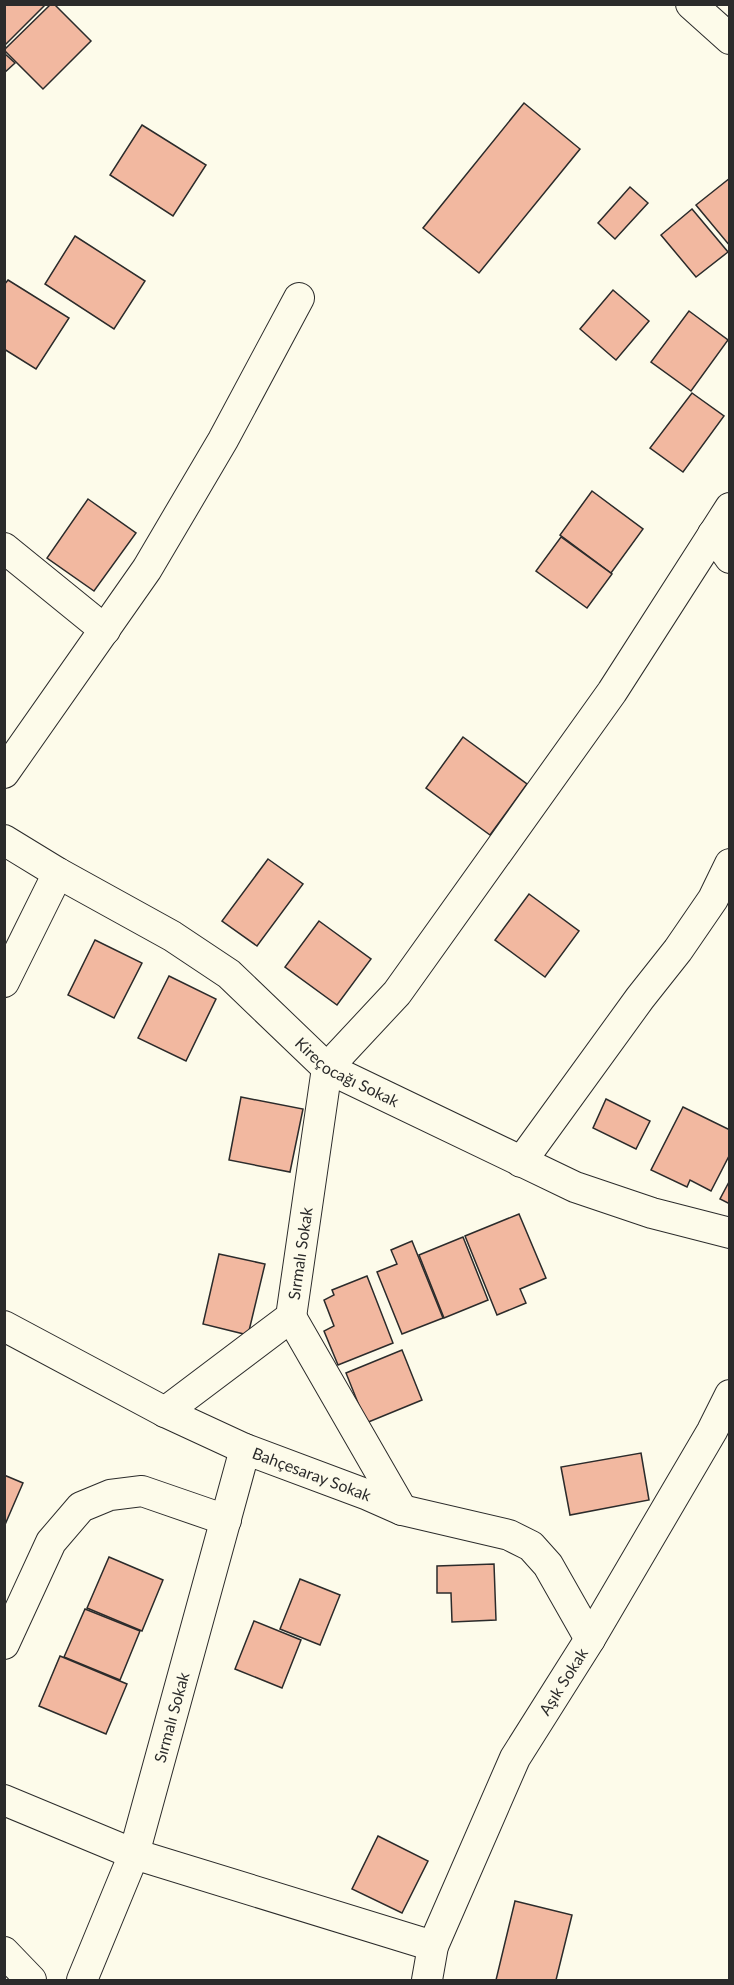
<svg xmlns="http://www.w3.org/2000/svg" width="734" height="1985" font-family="Lato,sans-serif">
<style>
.building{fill:#f2b8a0;stroke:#2b2b2b;stroke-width:1.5}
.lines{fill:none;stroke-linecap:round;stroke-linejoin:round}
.street-casing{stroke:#2b2b2b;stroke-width:32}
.street{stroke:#fdfbea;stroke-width:30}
.labels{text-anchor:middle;stroke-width:4.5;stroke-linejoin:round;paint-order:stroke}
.street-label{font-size:16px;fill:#2b2b2b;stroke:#fdfbea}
</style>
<rect width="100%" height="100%" fill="#fdfbea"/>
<g class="building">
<path d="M 4,4 L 42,4 L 44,6 L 4,46 Z"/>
<path d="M 51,4 L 54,4 L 91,41 L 43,89 L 4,50 Z"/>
<path d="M 4,53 L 15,63 L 4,73 Z"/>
<path d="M 524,103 L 580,149 L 479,273 L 423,228 Z"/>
<path d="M 142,125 L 206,165 L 173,216 L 110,175 Z"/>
<path d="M 730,178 L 730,246 L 696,205 Z"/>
<path d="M 630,187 L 648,203 L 615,239 L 598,223 Z"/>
<path d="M 692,209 L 728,252 L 696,277 L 661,235 Z"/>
<path d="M 75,236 L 145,281 L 114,329 L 45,284 Z"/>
<path d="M 8,280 L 69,318 L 36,369 L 4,349 L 4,285 Z"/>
<path d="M 613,290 L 649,321 L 616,360 L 580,329 Z"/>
<path d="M 689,311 L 728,340 L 691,391 L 651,362 Z"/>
<path d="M 692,393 L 724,416 L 683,472 L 650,448 Z"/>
<path d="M 592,491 L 643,529 L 611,573 L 560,535 Z"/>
<path d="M 88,499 L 136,533 L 94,591 L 47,558 Z"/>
<path d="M 561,537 L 612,574 L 587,608 L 536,571 Z"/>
<path d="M 463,737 L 527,784 L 490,835 L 426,788 Z"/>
<path d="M 268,859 L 303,884 L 257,946 L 222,921 Z"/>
<path d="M 529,894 L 579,931 L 545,977 L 495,940 Z"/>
<path d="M 319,921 L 371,959 L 337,1005 L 285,967 Z"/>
<path d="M 95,940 L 142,963 L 114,1018 L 68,995 Z"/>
<path d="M 169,976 L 216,999 L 186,1061 L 138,1038 Z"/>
<path d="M 241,1097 L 303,1109 L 290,1172 L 229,1160 Z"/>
<path d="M 606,1099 L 650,1121 L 636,1149 L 593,1128 Z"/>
<path d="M 683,1107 L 730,1130 L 730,1154 L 711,1191 L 690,1180 L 687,1187 L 651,1170 Z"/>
<path d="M 730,1180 L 730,1204 L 720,1199 Z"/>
<path d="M 519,1214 L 546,1278 L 520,1289 L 526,1303 L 497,1315 L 465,1236 Z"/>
<path d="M 463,1237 L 488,1300 L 444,1318 L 419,1255 Z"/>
<path d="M 412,1241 L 443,1318 L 402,1334 L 377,1272 L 397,1264 L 391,1250 Z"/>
<path d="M 219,1254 L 265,1264 L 248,1335 L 203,1324 Z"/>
<path d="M 367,1276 L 393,1343 L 338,1365 L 324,1331 L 334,1326 L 324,1300 L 334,1295 L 332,1290 Z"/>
<path d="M 402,1350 L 422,1400 L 366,1423 L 346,1373 Z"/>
<path d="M 641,1453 L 649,1500 L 570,1515 L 561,1467 Z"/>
<path d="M 4,1475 L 23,1483 L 4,1527 Z"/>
<path d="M 109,1557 L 163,1580 L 142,1631 L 87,1608 Z"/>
<path d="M 494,1564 L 496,1620 L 452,1622 L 451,1593 L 437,1593 L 437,1566 Z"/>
<path d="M 300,1579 L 340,1595 L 320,1645 L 280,1629 Z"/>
<path d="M 85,1609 L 140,1631 L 120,1680 L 64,1657 Z"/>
<path d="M 254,1621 L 301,1640 L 282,1688 L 235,1669 Z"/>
<path d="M 60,1656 L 127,1684 L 106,1734 L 39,1706 Z"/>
<path d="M 378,1836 L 428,1861 L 402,1913 L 352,1889 Z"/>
<path d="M 515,1901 L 572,1915 L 556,1980 L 496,1980 Z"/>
</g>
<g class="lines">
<defs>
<g id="street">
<path d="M 691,4 L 730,39"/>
<path d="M 713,534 L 730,558"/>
<path d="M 4,548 L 105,630"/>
<path d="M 4,773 L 147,569 L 223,440 L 299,298"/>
<path id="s1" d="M 4,840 L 58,873 L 172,936 L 229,974 L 327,1068 L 575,1187 L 652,1213 L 730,1233"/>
<path d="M 4,982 L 58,873"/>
<path d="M 521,1162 L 640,998 L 678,950 L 713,899 L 730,864"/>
<path d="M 291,1317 L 402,1510"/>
<path id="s2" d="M 4,1326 L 165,1412 L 245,1449 L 368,1495 L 402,1510 L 509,1535 L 531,1546 L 548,1565 L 590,1639"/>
<path id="s3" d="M 165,1412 L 291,1317 L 327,1068 L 397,993 L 612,692 L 730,508"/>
<path d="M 4,1644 L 51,1542 L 81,1507 L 110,1495 L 142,1491 L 226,1520"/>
<path d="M 4,1800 L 134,1854 L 433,1946"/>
<path d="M 4,1952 L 31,1980"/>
<path id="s4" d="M 82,1980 L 134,1854 L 245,1449"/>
<path id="s5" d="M 427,1980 L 433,1946 L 515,1758 L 590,1639 L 712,1431 L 730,1395"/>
</g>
</defs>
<use href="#street" class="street-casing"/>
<use href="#street" class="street"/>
</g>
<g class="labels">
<g class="street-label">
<text dy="6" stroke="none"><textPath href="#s1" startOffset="417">Kireçocağı Sokak</textPath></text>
<text dy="6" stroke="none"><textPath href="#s3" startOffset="222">Sırmalı Sokak</textPath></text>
<text dy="6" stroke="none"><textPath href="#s2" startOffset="342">Bahçesaray Sokak</textPath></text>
<text dy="6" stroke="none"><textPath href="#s5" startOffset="330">Aşık Sokak</textPath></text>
<text dy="6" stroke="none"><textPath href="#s4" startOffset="278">Sırmalı Sokak</textPath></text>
</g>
</g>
<rect width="734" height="1985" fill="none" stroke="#2b2b2b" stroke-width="12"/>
</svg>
